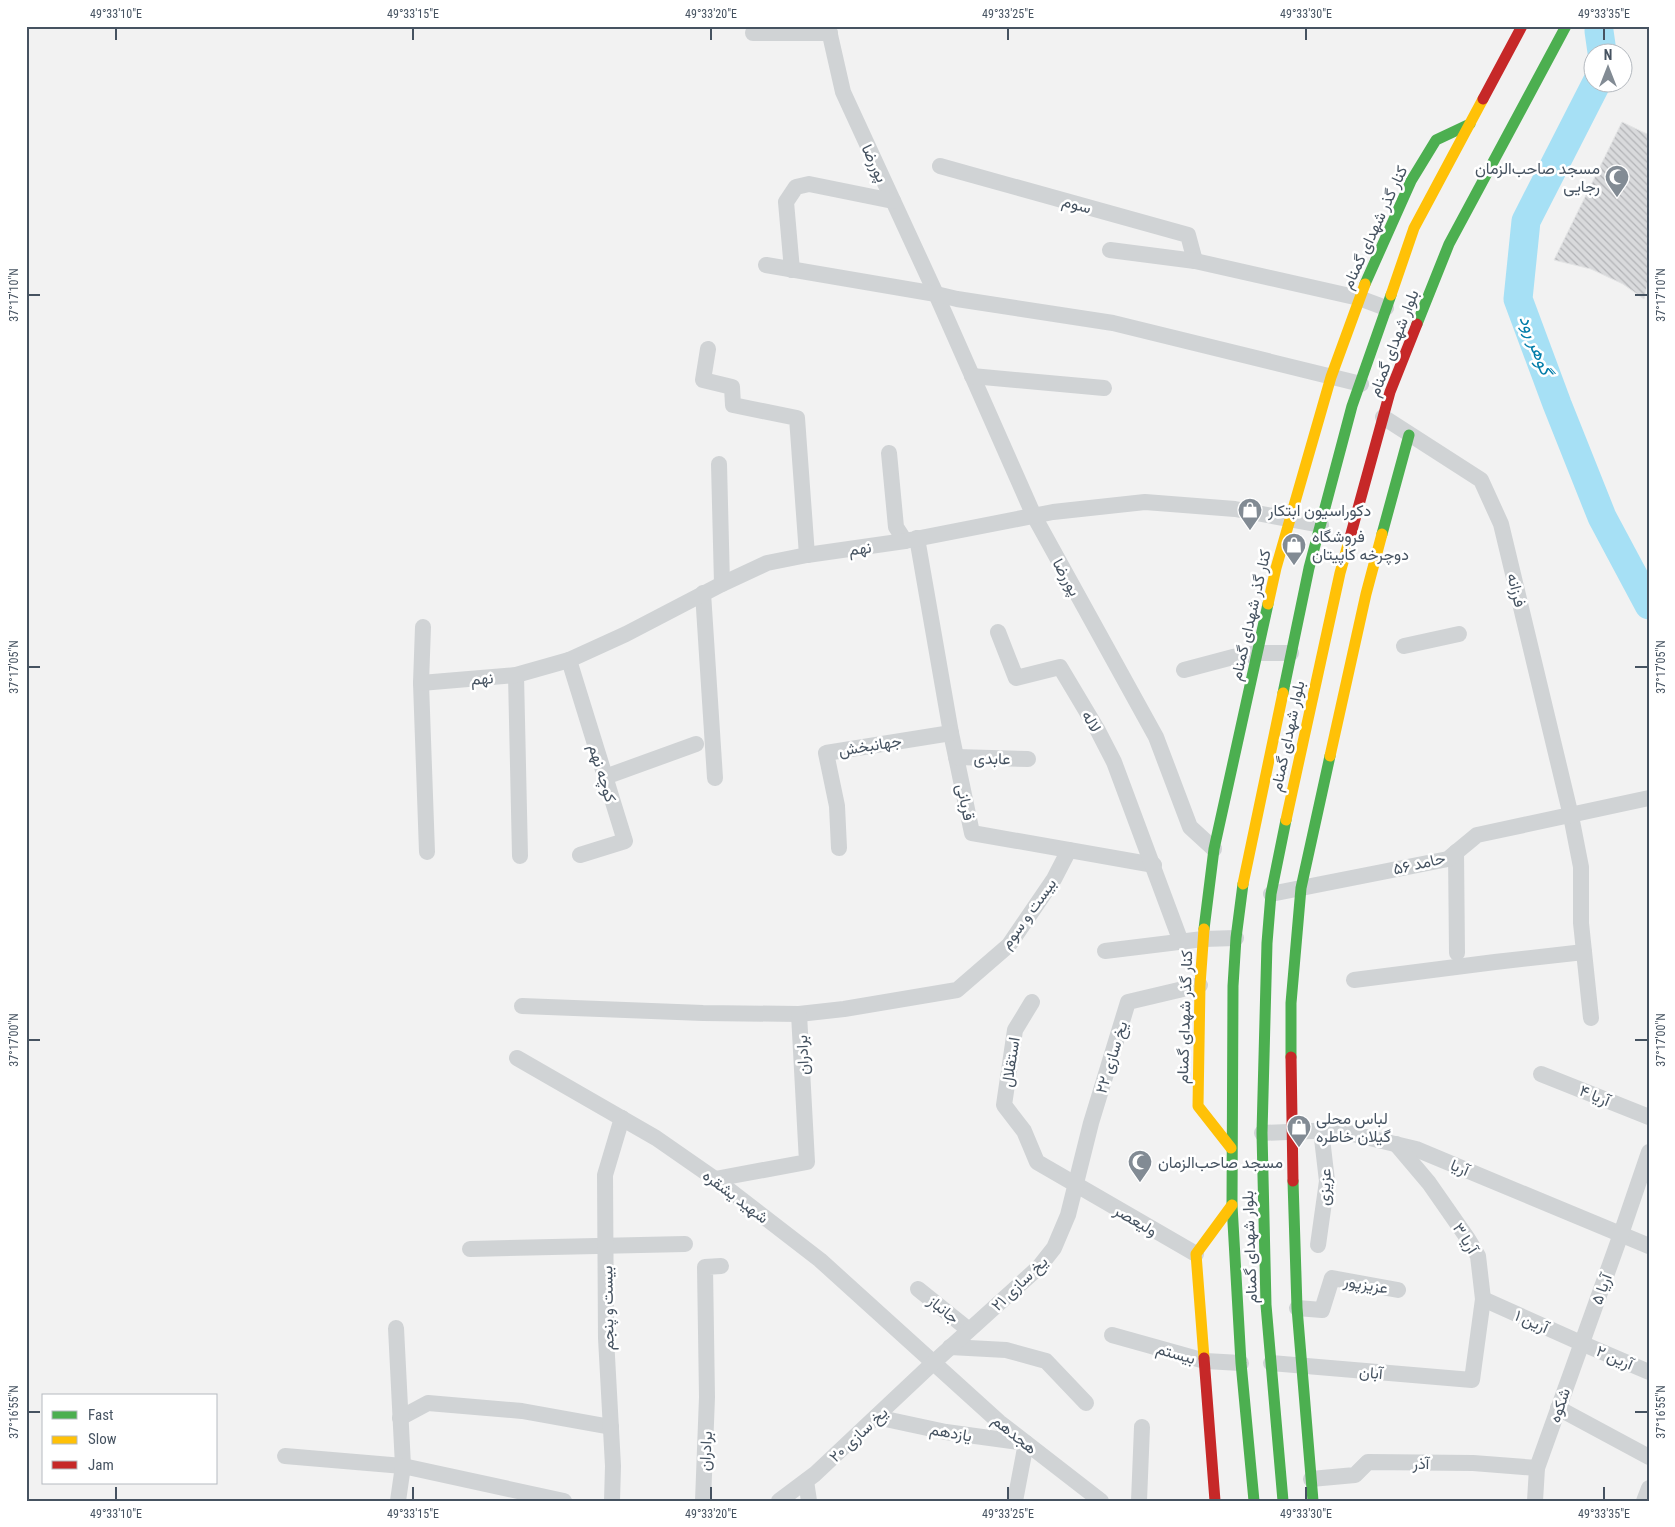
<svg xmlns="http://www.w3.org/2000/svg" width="1675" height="1527" font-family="'Roboto Condensed',Vazirmatn,sans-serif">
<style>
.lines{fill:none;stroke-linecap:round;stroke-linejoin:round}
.river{stroke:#a6e0f5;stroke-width:29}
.building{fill:url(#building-back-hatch);stroke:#e3e4e5}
.street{stroke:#d0d3d5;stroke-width:16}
.fast{stroke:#4caf50;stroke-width:11}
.slow{stroke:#ffc107;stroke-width:11}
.jam{stroke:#c62828;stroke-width:11}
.ticks{fill:none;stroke:#465361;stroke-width:2}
.labels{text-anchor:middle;stroke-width:5;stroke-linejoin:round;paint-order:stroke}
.street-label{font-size:16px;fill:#465361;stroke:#fff}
.poi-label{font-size:16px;fill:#465361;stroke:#fff;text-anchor:start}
.water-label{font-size:18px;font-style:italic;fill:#027da9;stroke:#fff}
.neatline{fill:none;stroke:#465361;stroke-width:2}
.ticks-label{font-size:12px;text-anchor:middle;fill:#465361}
</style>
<defs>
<pattern id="building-back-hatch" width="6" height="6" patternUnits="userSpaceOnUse" patternTransform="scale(1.25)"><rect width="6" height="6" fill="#d9dadc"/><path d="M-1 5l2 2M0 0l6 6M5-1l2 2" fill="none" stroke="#b2b3b6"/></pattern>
</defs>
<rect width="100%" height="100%" fill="#f2f2f2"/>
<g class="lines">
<g class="river">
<path d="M 1599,31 L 1602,52"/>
<path d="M 1597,82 L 1526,221 L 1518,299 L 1557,404 L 1602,517 L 1649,605"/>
</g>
</g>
<path class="building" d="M 1622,122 L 1649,135 L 1649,277 L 1644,299 L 1623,284 L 1591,269 L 1554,260 Z"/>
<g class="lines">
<g class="street">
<path d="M 828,26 L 843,92 L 936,294 L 1034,516 L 1156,737 L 1190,827 L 1214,849"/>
<path d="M 753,33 L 830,33"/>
<path d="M 940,166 L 1188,235 L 1195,261"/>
<path d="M 1110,250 L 1195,261 L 1359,298 L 1386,308"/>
<path d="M 766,265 L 936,294 L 957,299 L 1113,323 L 1361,384"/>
<path d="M 792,270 L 786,202 L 796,187 L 809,184 L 893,201"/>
<path d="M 708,349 L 703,380 L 732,387 L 733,405 L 797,418 L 807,555"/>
<path d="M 972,376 L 1104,388"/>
<path d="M 1383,417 L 1481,480 L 1501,524 L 1571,816 L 1581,867 L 1581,923 L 1591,1018"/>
<path d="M 889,453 L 896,527 L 905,541"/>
<path d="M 719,464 L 722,584"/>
<path d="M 917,538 L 951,733 L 972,833 L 1154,865"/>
<path d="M 703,593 L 715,778"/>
<path d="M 423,627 L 421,683 L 427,852"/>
<path d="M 998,632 L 1016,678 L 1060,667 L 1097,729 L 1114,762 L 1181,942"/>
<path d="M 1404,646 L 1459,634"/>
<path d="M 569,660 L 625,841 L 580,855"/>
<path d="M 1184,670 L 1233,657 L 1259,653 L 1291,653"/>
<path d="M 516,675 L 520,856"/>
<path d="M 421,683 L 516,675 L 569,660 L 626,634 L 722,584 L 767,563 L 807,555 L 905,541 L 1053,512 L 1145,502 L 1235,509 L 1321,525"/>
<path d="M 956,757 L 1028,759"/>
<path d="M 605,777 L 696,744"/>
<path d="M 839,848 L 837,806 L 826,753 L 951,733"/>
<path d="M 1456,852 L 1457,953"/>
<path d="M 1271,894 L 1448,859 L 1477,835 L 1649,798"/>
<path d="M 1105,951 L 1203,939 L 1236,938"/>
<path d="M 1354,980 L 1495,962 L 1584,952"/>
<path d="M 1032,1002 L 1015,1030 L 1004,1105 L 1024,1131 L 1037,1162 L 1196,1254"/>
<path d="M 522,1006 L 703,1013 L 799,1014 L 844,1009 L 957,990 L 1009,945 L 1054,879 L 1069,850"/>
<path d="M 517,1058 L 656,1138 L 715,1179 L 820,1260 L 999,1422 L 1101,1501"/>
<path d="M 1541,1074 L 1649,1117"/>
<path d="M 1262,1133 L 1336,1130 L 1416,1149 L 1649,1246"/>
<path d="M 715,1179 L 807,1162 L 799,1014"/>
<path d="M 1318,1245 L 1327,1181 L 1321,1130"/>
<path d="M 470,1249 L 685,1244"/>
<path d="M 918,1289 L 969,1330"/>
<path d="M 1483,1299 L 1581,1343 L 1649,1372"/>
<path d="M 1297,1308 L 1322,1310 L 1332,1278 L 1398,1290"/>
<path d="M 1112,1335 L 1205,1361 L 1241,1363"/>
<path d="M 950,1347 L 1006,1350 L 1046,1361 L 1086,1403"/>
<path d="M 1271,1363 L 1472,1380 L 1483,1299 L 1478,1256 L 1468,1239 L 1429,1183 L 1396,1144"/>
<path d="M 1558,1408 L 1649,1457"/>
<path d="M 876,1417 L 946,1432 L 1026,1443 L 1015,1501"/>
<path d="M 400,1418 L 428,1403 L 522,1411 L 611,1427"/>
<path d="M 285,1456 L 403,1466 L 396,1328"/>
<path d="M 1311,1479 L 1355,1475 L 1368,1462 L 1473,1463 L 1537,1468"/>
<path d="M 806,1481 L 809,1501"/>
<path d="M 398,1501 L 403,1466 L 564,1501"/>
<path d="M 612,1501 L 613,1466 L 606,1338 L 605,1175 L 622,1118"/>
<path d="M 703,1501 L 707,1397 L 705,1267 L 721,1266"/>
<path d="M 779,1501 L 815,1474 L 933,1363 L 1039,1267 L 1054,1248 L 1068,1215 L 1091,1123 L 1128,1002 L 1200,985"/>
<path d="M 1139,1501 L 1142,1427"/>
<path d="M 1535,1501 L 1537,1468 L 1621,1234 L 1649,1152"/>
<path d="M 1644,1501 L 1649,1488"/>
</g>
<g class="fast">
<path d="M 1365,284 L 1411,181 L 1436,140 L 1470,124"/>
<path d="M 1417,324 L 1449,244 L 1566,26"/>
<path d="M 1382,534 L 1409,435"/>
<path d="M 1283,693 L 1309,568 L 1352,406 L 1391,295"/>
<path d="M 1243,884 L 1236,938 L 1233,986 L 1232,1205 L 1241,1363 L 1254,1501"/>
<path d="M 1204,929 L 1214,849 L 1268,604"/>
<path d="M 1291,1057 L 1291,1003 L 1301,888 L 1330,756"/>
<path d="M 1293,1181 L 1297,1308 L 1313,1501"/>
<path d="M 1283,1501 L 1266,1305 L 1262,1133 L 1267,943 L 1271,894 L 1286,820"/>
</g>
<g class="slow">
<path d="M 1391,295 L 1414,228 L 1483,99"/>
<path d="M 1268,604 L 1276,568 L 1331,377 L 1365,284"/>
<path d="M 1330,756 L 1366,594 L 1382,534"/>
<path d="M 1286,820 L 1340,573 L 1349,541"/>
<path d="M 1243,884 L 1283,693"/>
<path d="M 1204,929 L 1200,985 L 1198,1106 L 1231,1148"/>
<path d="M 1204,1358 L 1196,1254 L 1232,1205"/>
</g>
<g class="jam">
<path d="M 1483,99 L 1522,26"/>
<path d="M 1349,541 L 1390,392 L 1417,324"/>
<path d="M 1291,1057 L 1293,1181"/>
<path d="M 1204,1358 L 1215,1501"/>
</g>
</g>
<path class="ticks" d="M 116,28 L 116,40M 413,28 L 413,40M 711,28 L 711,40M 1008,28 L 1008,40M 1306,28 L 1306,40M 1604,28 L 1604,40M 28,295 L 40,295M 1635,295 L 1648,295M 28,667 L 40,667M 1635,667 L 1648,667M 28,1040 L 40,1040M 1635,1040 L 1648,1040M 28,1412 L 40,1412M 1635,1412 L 1648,1412M 116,1487 L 116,1500M 413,1487 L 413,1500M 711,1487 L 711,1500M 1008,1487 L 1008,1500M 1306,1487 L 1306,1500M 1604,1487 L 1604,1500"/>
<defs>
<symbol id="mosque-pin" viewBox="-11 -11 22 30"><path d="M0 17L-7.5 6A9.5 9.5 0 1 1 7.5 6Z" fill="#828b94" stroke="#fff"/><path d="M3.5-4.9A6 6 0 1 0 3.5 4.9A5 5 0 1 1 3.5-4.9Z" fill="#fff"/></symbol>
<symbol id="shop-pin" viewBox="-11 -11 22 30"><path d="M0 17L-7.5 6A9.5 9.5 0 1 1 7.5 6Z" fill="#828b94" stroke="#fff"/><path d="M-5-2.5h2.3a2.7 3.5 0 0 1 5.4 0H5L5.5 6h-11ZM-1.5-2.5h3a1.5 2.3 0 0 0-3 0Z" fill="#fff"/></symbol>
</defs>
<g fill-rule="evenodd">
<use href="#mosque-pin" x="1603" y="163" width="28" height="38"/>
<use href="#shop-pin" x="1236" y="496" width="28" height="38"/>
<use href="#shop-pin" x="1280" y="531" width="28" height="38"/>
<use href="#shop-pin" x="1285" y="1113" width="28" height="38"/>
<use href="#mosque-pin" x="1126" y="1148" width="28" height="38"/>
</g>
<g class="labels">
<g class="street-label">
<text transform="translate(875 163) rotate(65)" y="6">پوررضا</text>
<text transform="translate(1077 204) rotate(16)" y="6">سوم</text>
<text transform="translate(1374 227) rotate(-65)" y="6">کنار گذر شهدای گمنام</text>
<text transform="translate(1393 343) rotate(-69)" y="6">بلوار شهدای گمنام</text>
<text transform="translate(860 548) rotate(-8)" y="6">نهم</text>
<text transform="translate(1067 577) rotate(61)" y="6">پوررضا</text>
<text transform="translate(1517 590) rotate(76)" y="6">فرزانه</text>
<text transform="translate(1250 615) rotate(-77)" y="6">کنار گذر شهدای گمنام</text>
<text transform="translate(482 678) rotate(-5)" y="6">نهم</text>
<text transform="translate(1092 721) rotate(60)" y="6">لاله</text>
<text transform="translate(1287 736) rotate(-78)" y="6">بلوار شهدای گمنام</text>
<text transform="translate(870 745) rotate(-9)" y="6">جهانبخش</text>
<text transform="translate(992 758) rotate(1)" y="6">عابدی</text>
<text transform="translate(603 773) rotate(73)" y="6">کوچه نهم</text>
<text transform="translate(966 802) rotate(78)" y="6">قربانی</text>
<text transform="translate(1419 863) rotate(-13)" y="6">حامد ۵۶</text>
<text transform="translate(1028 913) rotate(-54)" y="6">بیست و سوم</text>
<text transform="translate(1184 1017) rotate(-88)" y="6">کنار گذر شهدای گمنام</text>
<text transform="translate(802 1055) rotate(-93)" y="6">برادران</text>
<text transform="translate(1111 1057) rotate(-73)" y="6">یخ سازی ۲۲</text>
<text transform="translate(1010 1062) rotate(-81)" y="6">استقلال</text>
<text transform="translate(1595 1095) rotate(22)" y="6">آریا ۴</text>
<text transform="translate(1460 1167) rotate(23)" y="6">آریا</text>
<text transform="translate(1324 1187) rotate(-87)" y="6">عزیزی</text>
<text transform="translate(736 1196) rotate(37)" y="6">شهید یشقره</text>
<text transform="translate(1136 1220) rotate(30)" y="6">ولیعصر</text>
<text transform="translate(1466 1238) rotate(58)" y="6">آریا ۳</text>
<text transform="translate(1249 1247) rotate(-92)" y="6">بلوار شهدای گمنام</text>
<text transform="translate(1019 1283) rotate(-44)" y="6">یخ سازی ۲۱</text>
<text transform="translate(1366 1284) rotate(10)" y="6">عزیزپور</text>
<text transform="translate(1601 1289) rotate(-70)" y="6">آریا ۵</text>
<text transform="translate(607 1308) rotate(-91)" y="6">بیست و پنجم</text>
<text transform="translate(944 1309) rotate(39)" y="6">جانباز</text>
<text transform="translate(1532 1321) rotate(24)" y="6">آرین ۱</text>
<text transform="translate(1176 1353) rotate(16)" y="6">بیستم</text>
<text transform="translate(1615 1357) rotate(23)" y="6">آرین ۲</text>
<text transform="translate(1371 1372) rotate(5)" y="6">آبان</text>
<text transform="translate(1559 1405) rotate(-71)" y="6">شکوه</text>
<text transform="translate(951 1432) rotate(10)" y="6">یازدهم</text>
<text transform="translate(858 1434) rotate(-43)" y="6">یخ سازی ۲۰</text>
<text transform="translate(1015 1434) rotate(39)" y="6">هجدهم</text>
<text transform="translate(705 1451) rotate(-87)" y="6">برادران</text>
<text transform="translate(1421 1463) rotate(1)" y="6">آذر</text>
</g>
<g class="poi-label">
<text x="1600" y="174" text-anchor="end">مسجد صاحب‌الزمان<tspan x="1600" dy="18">رجایی</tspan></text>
<text x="1268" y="516">دکوراسیون ابتکار</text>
<text x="1312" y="542">فروشگاه<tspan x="1312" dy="18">دوچرخه کاپیتان</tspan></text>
<text x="1316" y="1124">لباس محلی<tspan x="1316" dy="18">گیلان خاطره</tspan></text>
<text x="1158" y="1168">مسجد صاحب‌الزمان</text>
</g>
<g class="water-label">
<text transform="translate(1536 345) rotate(69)" y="6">گوهر رود</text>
</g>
</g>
<rect width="1675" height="1527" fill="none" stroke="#ffffff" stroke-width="55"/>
<rect x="42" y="1394" width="175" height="90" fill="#ffffff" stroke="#b5bac0"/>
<rect x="52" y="1411" width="25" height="8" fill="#4caf50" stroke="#b5bac0"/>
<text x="88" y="1420" font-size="15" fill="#465361">Fast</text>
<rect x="52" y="1436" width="25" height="8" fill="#ffc107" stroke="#b5bac0"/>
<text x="88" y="1444" font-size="15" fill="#465361">Slow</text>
<rect x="52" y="1461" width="25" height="8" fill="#c62828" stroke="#b5bac0"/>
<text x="88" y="1470" font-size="15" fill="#465361">Jam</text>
<g transform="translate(1608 68)"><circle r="24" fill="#ffffff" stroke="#b5bac0"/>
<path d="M0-4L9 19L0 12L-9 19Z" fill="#828b94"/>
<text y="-8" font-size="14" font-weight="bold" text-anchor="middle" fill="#465361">N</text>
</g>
<rect x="28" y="28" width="1620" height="1472" class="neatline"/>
<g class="ticks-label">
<text x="116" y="18">49°33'10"E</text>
<text x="413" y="18">49°33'15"E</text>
<text x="711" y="18">49°33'20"E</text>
<text x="1008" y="18">49°33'25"E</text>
<text x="1306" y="18">49°33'30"E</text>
<text x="1604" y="18">49°33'35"E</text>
<text transform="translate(14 295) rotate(-90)" y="4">37°17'10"N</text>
<text transform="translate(1661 295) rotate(-90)" y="4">37°17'10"N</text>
<text transform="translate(14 667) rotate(-90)" y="4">37°17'05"N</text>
<text transform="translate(1661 667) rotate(-90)" y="4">37°17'05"N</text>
<text transform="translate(14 1040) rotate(-90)" y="4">37°17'00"N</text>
<text transform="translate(1661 1040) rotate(-90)" y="4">37°17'00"N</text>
<text transform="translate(14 1412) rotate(-90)" y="4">37°16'55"N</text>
<text transform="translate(1661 1412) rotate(-90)" y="4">37°16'55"N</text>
<text x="116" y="1518">49°33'10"E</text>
<text x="413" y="1518">49°33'15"E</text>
<text x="711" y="1518">49°33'20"E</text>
<text x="1008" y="1518">49°33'25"E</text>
<text x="1306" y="1518">49°33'30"E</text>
<text x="1604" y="1518">49°33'35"E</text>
</g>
</svg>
